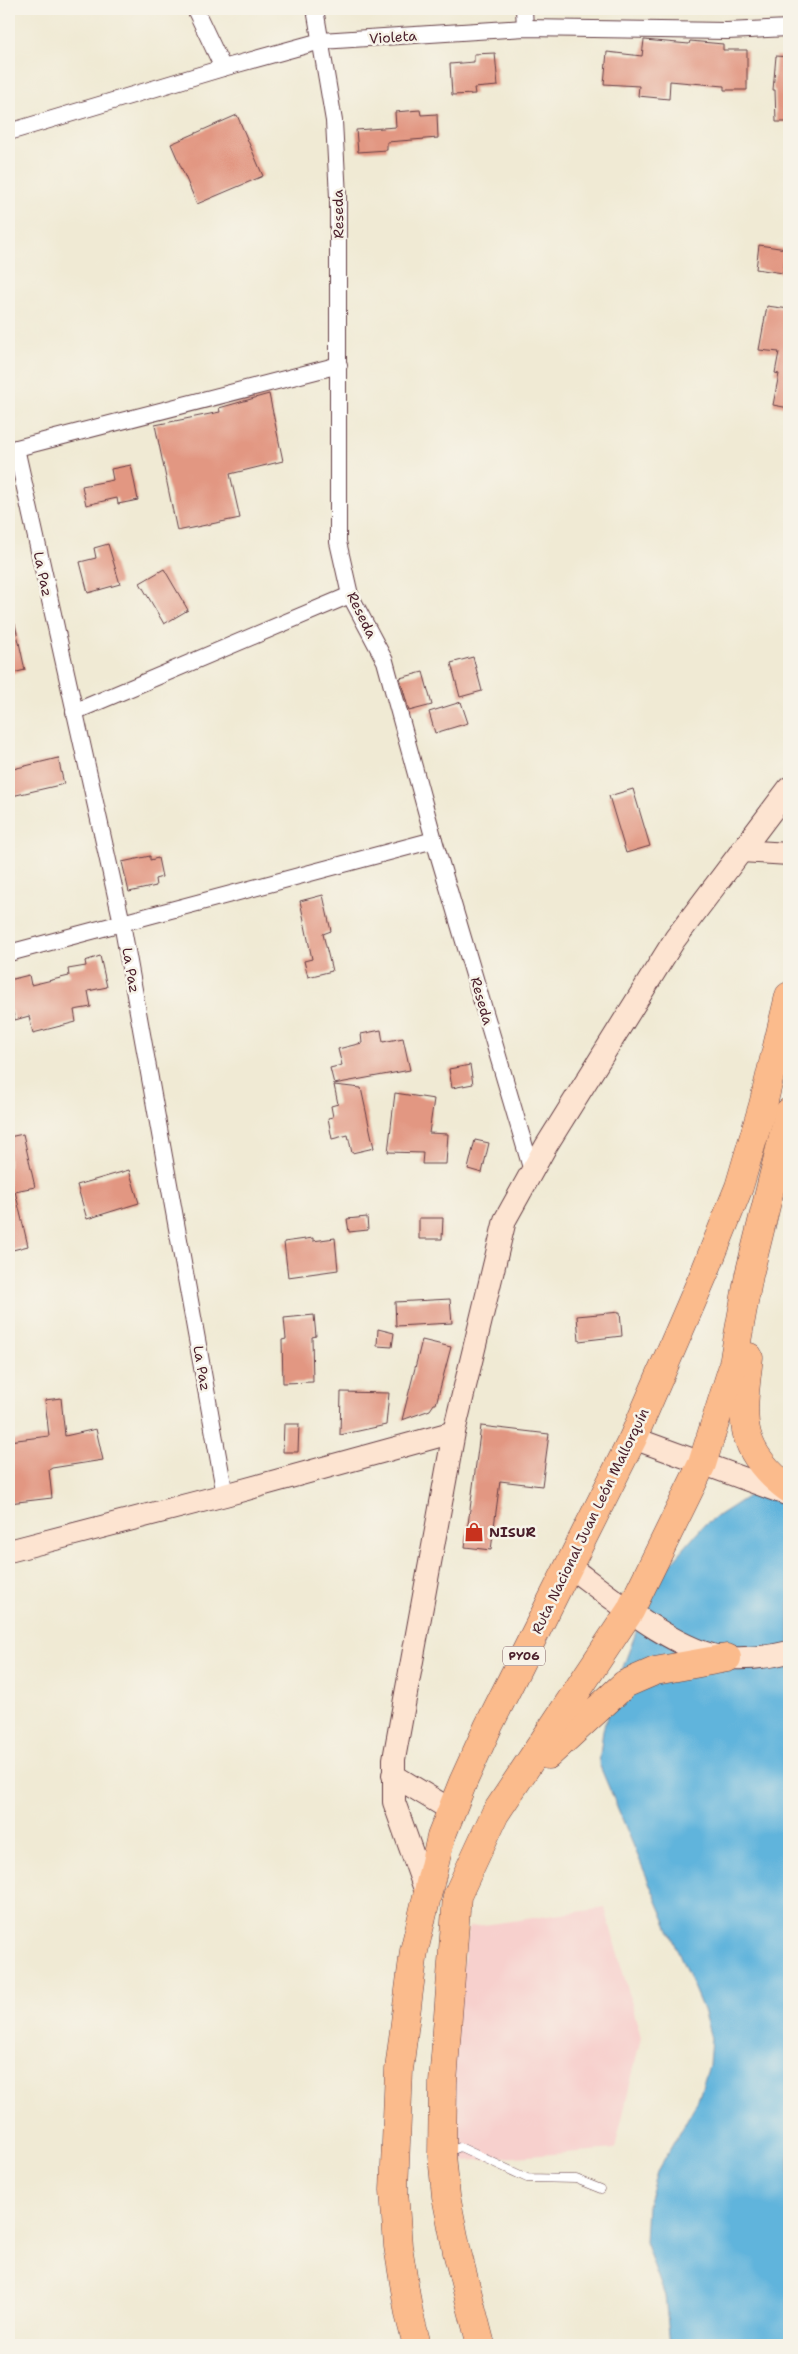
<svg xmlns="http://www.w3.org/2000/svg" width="798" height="2354" font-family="'Shantell Sans',sans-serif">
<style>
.built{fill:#f7d0cd}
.water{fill:#60b4dc;stroke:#556a84}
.building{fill:#e29782}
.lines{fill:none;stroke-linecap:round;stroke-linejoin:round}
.lane-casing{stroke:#633d44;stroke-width:9}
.street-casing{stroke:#633d44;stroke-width:18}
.secondary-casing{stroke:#633d44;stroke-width:24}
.highway-casing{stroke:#633d44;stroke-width:29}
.lane{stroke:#fff;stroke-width:8}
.street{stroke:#fff;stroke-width:16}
.secondary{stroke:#fde4d1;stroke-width:22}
.highway{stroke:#fbbb8c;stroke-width:28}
.labels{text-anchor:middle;stroke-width:5;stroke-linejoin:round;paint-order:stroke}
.shield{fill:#f7f3e8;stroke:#7e5f64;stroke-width:1}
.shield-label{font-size:12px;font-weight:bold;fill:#4a1f2b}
.street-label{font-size:14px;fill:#4a1f2b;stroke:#f7f3e8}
.poi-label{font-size:14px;font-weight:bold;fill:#4a1f2b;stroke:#f7f3e8;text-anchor:start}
</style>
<rect width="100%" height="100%" fill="#f7f3e8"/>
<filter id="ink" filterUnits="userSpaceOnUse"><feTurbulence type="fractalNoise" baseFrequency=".02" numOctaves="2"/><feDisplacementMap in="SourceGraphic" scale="10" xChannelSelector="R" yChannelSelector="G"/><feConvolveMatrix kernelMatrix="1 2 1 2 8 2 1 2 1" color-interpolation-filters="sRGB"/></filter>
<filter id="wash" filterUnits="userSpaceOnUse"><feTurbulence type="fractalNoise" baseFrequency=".0096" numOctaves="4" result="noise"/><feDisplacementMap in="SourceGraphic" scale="20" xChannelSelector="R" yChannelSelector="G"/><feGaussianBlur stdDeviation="1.12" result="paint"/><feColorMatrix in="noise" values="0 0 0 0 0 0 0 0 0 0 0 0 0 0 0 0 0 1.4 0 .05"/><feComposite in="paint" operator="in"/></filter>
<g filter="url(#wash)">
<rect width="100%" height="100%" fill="#f0ead4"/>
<path class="built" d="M 605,1908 L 641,2037 L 615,2149 L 454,2162 L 453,2029 L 469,1927 Z"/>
<path class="water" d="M 789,1470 L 789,2345 L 670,2345 L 665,2296 L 645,2242 L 647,2205 L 657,2172 L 697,2102 L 709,2066 L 711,2038 L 703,2010 L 599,1764 L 603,1730 L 616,1686 L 651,1592 L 674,1560 L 705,1524 Z"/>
<g id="blocks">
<g class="building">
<path d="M 644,40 L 689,44 L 690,41 L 723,44 L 723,50 L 747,50 L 747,90 L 724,90 L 724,86 L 670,81 L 669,99 L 638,96 L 639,86 L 604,84 L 607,52 L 642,56 Z"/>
<path d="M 495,53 L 498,86 L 474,88 L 475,94 L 452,95 L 450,64 L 474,62 L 474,54 Z"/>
<path d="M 776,56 L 789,57 L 789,122 L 776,122 L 775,90 L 773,90 Z"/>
<path d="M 420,110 L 421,115 L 437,114 L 438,138 L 387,142 L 387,150 L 358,152 L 356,130 L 396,127 L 395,112 Z"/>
<path d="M 237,115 L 263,176 L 197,204 L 171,144 Z"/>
<path d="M 759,245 L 786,249 L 783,273 L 756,269 Z"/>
<path d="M 767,306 L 789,309 L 789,408 L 773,405 L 779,374 L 775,373 L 779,352 L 759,350 Z"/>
<path d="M 269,394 L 283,461 L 230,474 L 240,518 L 177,531 L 155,425 L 220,412 L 219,408 Z"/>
<path d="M 131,465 L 138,500 L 118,504 L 117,498 L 86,505 L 82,486 L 113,480 L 111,469 Z"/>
<path d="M 108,544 L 120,584 L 88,593 L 80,562 L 96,558 L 94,548 Z"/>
<path d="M 164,569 L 188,610 L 164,624 L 140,583 Z"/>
<path d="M 15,624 L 25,670 L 9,674 L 9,625 Z"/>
<path d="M 473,657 L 482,691 L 460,697 L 451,663 Z"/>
<path d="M 423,672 L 432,705 L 409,711 L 400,678 Z"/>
<path d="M 461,702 L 468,723 L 435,733 L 429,712 Z"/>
<path d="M 58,758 L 64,784 L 12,796 L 9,770 Z"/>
<path d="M 633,789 L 650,846 L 626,853 L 609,796 Z"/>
<path d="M 150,856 L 150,860 L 158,858 L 162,877 L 155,879 L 156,886 L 129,892 L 122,862 Z"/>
<path d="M 323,895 L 331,931 L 323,934 L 332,971 L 308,977 L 304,961 L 312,959 L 300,901 Z"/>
<path d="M 100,956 L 107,987 L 88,991 L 91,1007 L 74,1010 L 76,1022 L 33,1033 L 29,1016 L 15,1020 L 12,1010 L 9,1011 L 9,980 L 29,975 L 31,985 L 69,976 L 68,969 L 86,966 L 85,961 Z"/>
<path d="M 381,1030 L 383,1042 L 403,1038 L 410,1070 L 334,1084 L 330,1068 L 342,1065 L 338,1049 L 362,1043 L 361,1034 Z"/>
<path d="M 470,1065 L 473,1084 L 452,1088 L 449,1069 Z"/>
<path d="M 334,1085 L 361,1088 L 374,1148 L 352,1153 L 348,1135 L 332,1139 L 328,1118 L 333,1117 L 331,1106 L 338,1104 Z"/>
<path d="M 395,1093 L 434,1099 L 429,1133 L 448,1134 L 446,1164 L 422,1164 L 423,1153 L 388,1152 Z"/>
<path d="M 23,1134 L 35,1187 L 15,1191 L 28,1246 L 9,1251 L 9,1137 Z"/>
<path d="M 475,1140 L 489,1143 L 482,1173 L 468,1169 Z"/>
<path d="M 129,1170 L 139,1203 L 87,1219 L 77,1185 Z"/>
<path d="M 367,1217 L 368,1230 L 349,1232 L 347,1219 Z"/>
<path d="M 419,1218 L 443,1218 L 442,1239 L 419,1239 Z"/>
<path d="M 313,1238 L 313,1241 L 335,1238 L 338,1270 L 288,1277 L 284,1242 Z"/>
<path d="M 450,1299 L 452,1323 L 396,1326 L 395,1302 Z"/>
<path d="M 620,1312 L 622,1336 L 579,1341 L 577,1316 Z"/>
<path d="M 314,1315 L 316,1336 L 312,1337 L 313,1382 L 283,1383 L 282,1340 L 286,1339 L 284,1318 Z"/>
<path d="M 378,1329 L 394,1333 L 392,1347 L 377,1346 Z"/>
<path d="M 422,1340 L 451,1347 L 436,1404 L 434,1404 L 430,1410 L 402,1420 Z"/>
<path d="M 341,1392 L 389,1393 L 386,1425 L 340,1435 Z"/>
<path d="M 61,1398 L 65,1436 L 96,1429 L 103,1460 L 52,1468 L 49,1470 L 52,1498 L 9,1503 L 9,1441 L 49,1436 L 45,1400 Z"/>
<path d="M 284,1424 L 299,1424 L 298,1452 L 283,1452 Z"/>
<path d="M 481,1426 L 549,1434 L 542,1486 L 500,1481 L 491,1550 L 465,1547 Z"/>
</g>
</g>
</g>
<g filter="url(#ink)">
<use href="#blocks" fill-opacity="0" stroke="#633d44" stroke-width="1"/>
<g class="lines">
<defs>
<path id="lane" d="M 448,2152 L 460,2147 L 527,2178 L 576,2179 L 601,2189"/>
<g id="street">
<path d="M 195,9 L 223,68"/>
<path d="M 315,9 L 334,121 L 338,197 L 338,542 L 350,595 L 385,661 L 434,840 L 532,1171"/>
<path d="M 524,9 L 525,28"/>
<path d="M 9,132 L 223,68 L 321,41 L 525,28 L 727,31 L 789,28"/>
<path d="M 16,448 L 122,923 L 225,1495"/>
<path d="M 9,450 L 339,365"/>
<path d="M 74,712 L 350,595"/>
<path d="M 9,953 L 434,840"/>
</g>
<g id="secondary">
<path d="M 741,851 L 789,854"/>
<path d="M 633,1438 L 789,1495"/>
<path d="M 9,1551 L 225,1495 L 454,1432"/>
<path d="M 570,1567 C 609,1596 679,1654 728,1658 C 748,1659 770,1657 789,1652"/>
<path d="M 393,1775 L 451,1810"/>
<path d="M 426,1892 L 394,1802 L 394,1759 L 454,1432 L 505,1220 L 546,1146 L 675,939 L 789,788"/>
</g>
<g id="highway">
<path d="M 749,1357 C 742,1417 735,1449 789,1489"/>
<path d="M 548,1755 L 625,1684 L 655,1671 L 727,1658"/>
<path d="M 417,2345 L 409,2314 L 398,2246 L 394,2190 L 399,2070 L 414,1951 L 441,1837 L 463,1782 L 488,1727 L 633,1438 L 704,1274 L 739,1187 L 763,1105 L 789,996"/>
<path d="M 481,2345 L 457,2252 L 446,2196 L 442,2155 L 443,2083 L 457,1896 L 495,1814 L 630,1611 L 702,1464 L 732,1369 L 749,1275 L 789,1112"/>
</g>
</defs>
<use href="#lane" class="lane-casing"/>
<use href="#street" class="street-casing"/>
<use href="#secondary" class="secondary-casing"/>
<use href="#highway" class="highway-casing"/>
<use href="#lane" class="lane"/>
<use href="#street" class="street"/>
<use href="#secondary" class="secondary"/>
<use href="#highway" class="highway"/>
</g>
</g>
<defs>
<symbol id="shop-bare" viewBox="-9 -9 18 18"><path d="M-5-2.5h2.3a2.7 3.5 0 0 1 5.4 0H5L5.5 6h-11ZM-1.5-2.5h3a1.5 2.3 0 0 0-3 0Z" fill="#c8321e" stroke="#f7f3e8" stroke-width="2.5" paint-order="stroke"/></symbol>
</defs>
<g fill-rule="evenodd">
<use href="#shop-bare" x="460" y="1518" width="28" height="28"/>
</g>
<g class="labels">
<rect class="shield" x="503" y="1646.5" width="42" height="19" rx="4"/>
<g class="shield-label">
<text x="524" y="1660">PY06</text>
</g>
<g class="street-label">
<text transform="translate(393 37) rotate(-4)" y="5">Violeta</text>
<text transform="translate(338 214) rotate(-91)" y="5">Reseda</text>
<text transform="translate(43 574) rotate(78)" y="5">La Paz</text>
<text transform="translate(362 615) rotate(64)" y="5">Reseda</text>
<text transform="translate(131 970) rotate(80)" y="5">La Paz</text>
<text transform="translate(482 1001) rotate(74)" y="5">Reseda</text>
<text transform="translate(202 1368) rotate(80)" y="5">La Paz</text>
<text transform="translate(590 1521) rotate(-64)" y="5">Ruta Nacional Juan León Mallorquín</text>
</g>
<g class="poi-label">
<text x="489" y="1537">NISUR</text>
</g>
</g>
<rect width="798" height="2354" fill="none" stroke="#f7f3e8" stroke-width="30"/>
</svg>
